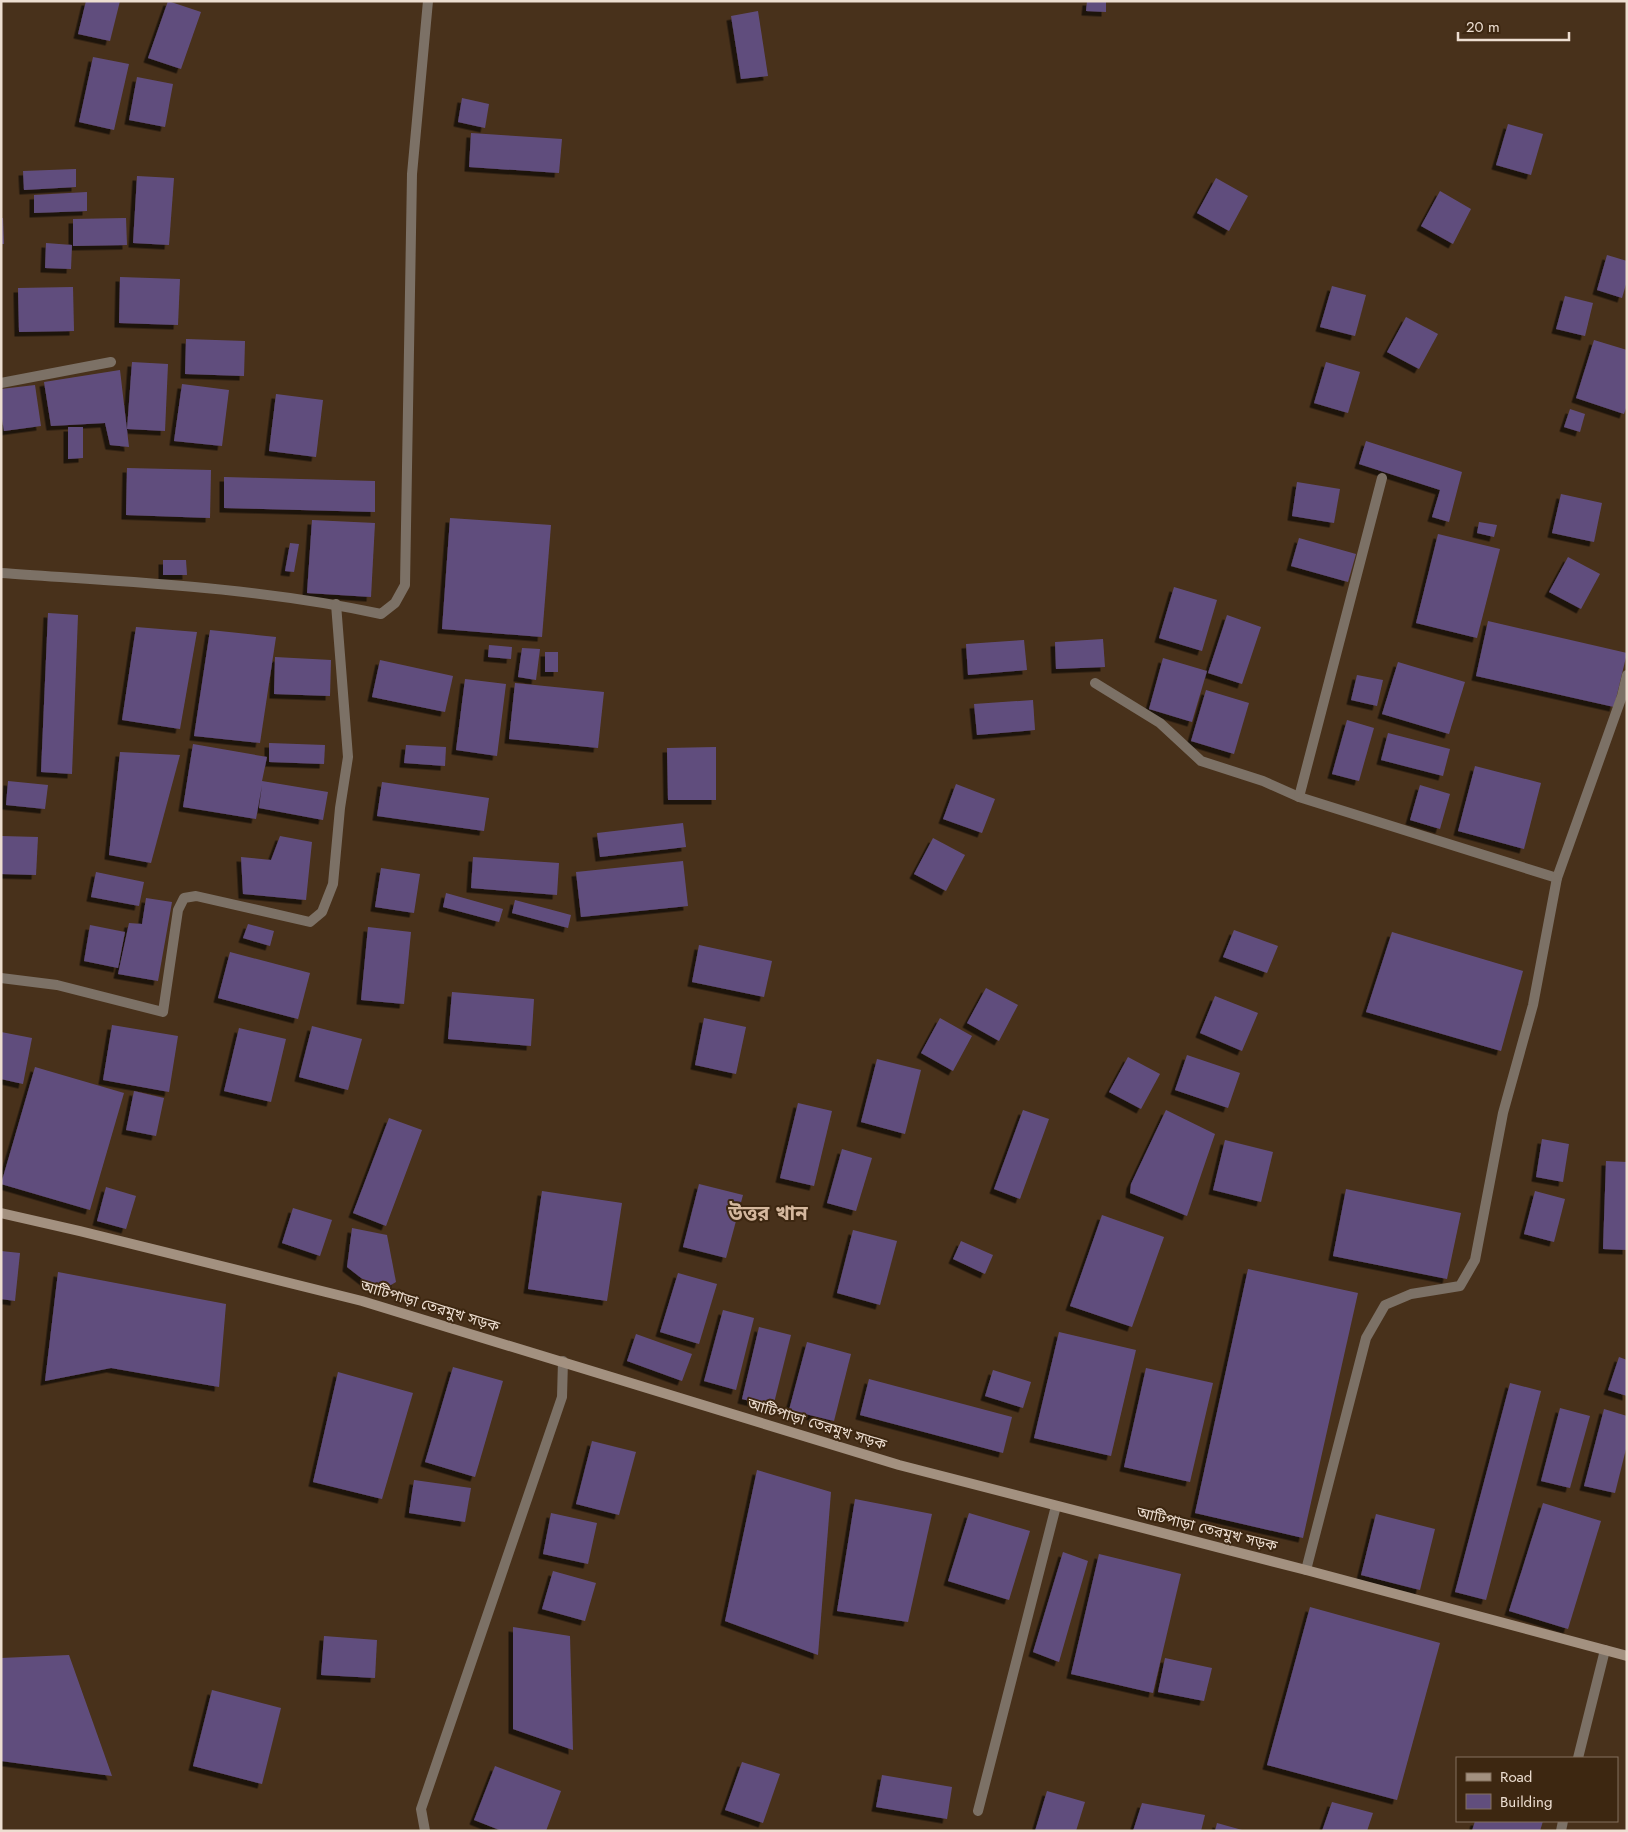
<svg xmlns="http://www.w3.org/2000/svg" width="1628" height="1832" font-family="Jost,'Noto Sans Bengali',sans-serif">
<style>
.building{fill:#614e7d;filter:url(#shadow)}
.lines{fill:none;stroke-linecap:round;stroke-linejoin:round}
.minor{stroke:#7c7166;stroke-width:10}
.secondary{stroke:#a39180;stroke-width:10}
.labels{text-anchor:middle;stroke-width:4;stroke-linejoin:round;paint-order:stroke}
.street-label{font-size:15px;fill:#edded1;stroke:#3d2711}
.district-label{font-size:20px;font-weight:bold;fill:#d5b89e;stroke:#3d2711}
</style>
<defs>
<filter id="shadow"><feDropShadow dx="-4.5" dy="4.5" stdDeviation="0" flood-color="#0009"/></filter>
</defs>
<rect width="100%" height="100%" fill="#48311b"/>
<g class="building">
<path d="M 86,1 L 120,1 L 110,41 L 78,34 Z"/>
<path d="M 168,1 L 201,12 L 181,69 L 148,58 Z"/>
<path d="M 1087,1 L 1106,1 L 1106,12 L 1086,11 Z"/>
<path d="M 758,11 L 768,76 L 741,79 L 731,16 Z"/>
<path d="M 93,57 L 129,64 L 114,130 L 79,122 Z"/>
<path d="M 137,77 L 173,84 L 165,127 L 129,120 Z"/>
<path d="M 462,98 L 489,104 L 485,128 L 458,122 Z"/>
<path d="M 1508,124 L 1543,134 L 1531,175 L 1496,165 Z"/>
<path d="M 471,133 L 562,139 L 559,173 L 469,167 Z"/>
<path d="M 76,169 L 76,187 L 24,190 L 23,171 Z"/>
<path d="M 137,176 L 174,178 L 169,245 L 133,243 Z"/>
<path d="M 1216,178 L 1248,196 L 1229,231 L 1197,213 Z"/>
<path d="M 1440,191 L 1471,209 L 1453,244 L 1421,226 Z"/>
<path d="M 87,192 L 87,211 L 34,213 L 34,195 Z"/>
<path d="M 1,218 L 3,218 L 4,244 L 1,244 Z"/>
<path d="M 126,218 L 127,245 L 73,246 L 73,219 Z"/>
<path d="M 46,243 L 72,245 L 71,269 L 45,268 Z"/>
<path d="M 1607,255 L 1627,261 L 1627,281 L 1622,298 L 1597,290 Z"/>
<path d="M 120,277 L 180,279 L 178,325 L 119,323 Z"/>
<path d="M 1332,286 L 1366,295 L 1355,336 L 1320,327 Z"/>
<path d="M 73,287 L 74,331 L 19,332 L 18,288 Z"/>
<path d="M 1565,296 L 1593,303 L 1585,336 L 1556,329 Z"/>
<path d="M 1406,317 L 1438,334 L 1419,369 L 1387,352 Z"/>
<path d="M 186,339 L 245,341 L 244,376 L 185,374 Z"/>
<path d="M 1594,340 L 1627,350 L 1627,405 L 1624,414 L 1576,398 Z"/>
<path d="M 132,362 L 168,364 L 165,431 L 127,429 Z"/>
<path d="M 1326,362 L 1360,372 L 1348,413 L 1314,403 Z"/>
<path d="M 120,370 L 129,447 L 110,445 L 105,423 L 51,426 L 44,382 Z"/>
<path d="M 182,384 L 229,390 L 222,446 L 174,441 Z"/>
<path d="M 35,385 L 41,426 L 4,431 L 1,413 L 1,389 Z"/>
<path d="M 276,394 L 323,400 L 316,457 L 269,451 Z"/>
<path d="M 1570,409 L 1585,414 L 1580,432 L 1564,427 Z"/>
<path d="M 68,427 L 83,427 L 83,458 L 68,459 Z"/>
<path d="M 1366,441 L 1462,472 L 1449,522 L 1432,517 L 1440,490 L 1359,464 Z"/>
<path d="M 127,468 L 211,470 L 210,518 L 126,515 Z"/>
<path d="M 224,477 L 375,481 L 375,512 L 224,508 Z"/>
<path d="M 1297,482 L 1340,489 L 1334,523 L 1292,516 Z"/>
<path d="M 1561,494 L 1602,503 L 1594,542 L 1552,533 Z"/>
<path d="M 450,518 L 551,525 L 542,637 L 442,629 Z"/>
<path d="M 312,520 L 375,523 L 371,597 L 307,593 Z"/>
<path d="M 1479,522 L 1497,525 L 1494,537 L 1477,533 Z"/>
<path d="M 1438,534 L 1500,549 L 1477,638 L 1416,623 Z"/>
<path d="M 1299,538 L 1356,554 L 1348,582 L 1291,566 Z"/>
<path d="M 290,543 L 299,544 L 294,572 L 285,571 Z"/>
<path d="M 1568,557 L 1600,574 L 1581,609 L 1549,592 Z"/>
<path d="M 163,560 L 186,560 L 187,575 L 163,575 Z"/>
<path d="M 1174,587 L 1217,600 L 1202,651 L 1159,638 Z"/>
<path d="M 48,613 L 78,615 L 72,774 L 41,772 Z"/>
<path d="M 1227,615 L 1261,627 L 1242,684 L 1208,673 Z"/>
<path d="M 1488,621 L 1627,653 L 1614,707 L 1476,676 Z"/>
<path d="M 136,627 L 197,632 L 180,729 L 122,720 Z"/>
<path d="M 210,630 L 276,637 L 260,743 L 194,736 Z"/>
<path d="M 1103,639 L 1105,667 L 1056,669 L 1055,642 Z"/>
<path d="M 1024,640 L 1027,670 L 968,675 L 966,644 Z"/>
<path d="M 489,645 L 512,647 L 511,659 L 488,657 Z"/>
<path d="M 522,648 L 540,649 L 536,680 L 518,677 Z"/>
<rect x="545" y="652" width="13" height="20"/>
<path d="M 275,657 L 331,660 L 330,696 L 274,694 Z"/>
<path d="M 1163,658 L 1207,671 L 1192,722 L 1149,709 Z"/>
<path d="M 380,660 L 453,676 L 445,712 L 372,697 Z"/>
<path d="M 1398,662 L 1465,682 L 1449,734 L 1382,714 Z"/>
<path d="M 1357,675 L 1383,680 L 1377,706 L 1351,700 Z"/>
<path d="M 465,679 L 506,684 L 497,756 L 456,750 Z"/>
<path d="M 515,683 L 604,692 L 598,748 L 509,739 Z"/>
<path d="M 1206,690 L 1249,703 L 1234,754 L 1191,741 Z"/>
<path d="M 1033,700 L 1035,730 L 977,735 L 974,704 Z"/>
<path d="M 1347,720 L 1374,728 L 1359,781 L 1332,774 Z"/>
<path d="M 1388,733 L 1450,749 L 1443,776 L 1381,760 Z"/>
<path d="M 269,743 L 325,745 L 324,764 L 269,762 Z"/>
<path d="M 193,744 L 267,757 L 262,781 L 328,792 L 323,820 L 259,808 L 262,785 L 256,819 L 183,807 Z"/>
<path d="M 406,745 L 446,747 L 445,766 L 404,763 Z"/>
<path d="M 716,747 L 716,800 L 668,800 L 667,748 Z"/>
<path d="M 120,752 L 180,755 L 151,863 L 109,855 Z"/>
<path d="M 1475,766 L 1541,783 L 1524,849 L 1458,831 Z"/>
<path d="M 8,781 L 48,785 L 45,809 L 6,805 Z"/>
<path d="M 382,782 L 489,798 L 484,831 L 377,816 Z"/>
<path d="M 956,784 L 995,799 L 982,833 L 943,819 Z"/>
<path d="M 1420,785 L 1450,794 L 1440,829 L 1410,820 Z"/>
<path d="M 683,823 L 686,847 L 600,857 L 597,833 Z"/>
<path d="M 1,836 L 38,837 L 36,875 L 1,874 Z"/>
<path d="M 280,836 L 312,842 L 306,900 L 243,894 L 241,857 L 271,860 Z"/>
<path d="M 933,838 L 965,855 L 946,891 L 914,874 Z"/>
<path d="M 473,857 L 559,863 L 557,895 L 471,888 Z"/>
<path d="M 683,861 L 688,906 L 581,917 L 576,872 Z"/>
<path d="M 381,868 L 420,874 L 414,913 L 375,907 Z"/>
<path d="M 96,872 L 144,882 L 139,906 L 91,897 Z"/>
<path d="M 446,893 L 503,909 L 499,922 L 443,907 Z"/>
<path d="M 146,898 L 172,902 L 158,981 L 118,974 L 129,923 L 142,924 Z"/>
<path d="M 515,900 L 571,915 L 568,928 L 512,913 Z"/>
<path d="M 248,924 L 274,931 L 270,946 L 243,938 Z"/>
<path d="M 90,925 L 125,932 L 118,968 L 84,961 Z"/>
<path d="M 368,927 L 411,932 L 404,1004 L 361,1000 Z"/>
<path d="M 1234,930 L 1278,946 L 1267,973 L 1223,957 Z"/>
<path d="M 1392,932 L 1523,971 L 1501,1051 L 1366,1012 Z"/>
<path d="M 699,945 L 772,961 L 764,997 L 692,982 Z"/>
<path d="M 230,952 L 310,973 L 298,1019 L 218,998 Z"/>
<path d="M 986,988 L 1018,1005 L 999,1041 L 967,1023 Z"/>
<path d="M 452,992 L 534,999 L 531,1046 L 448,1039 Z"/>
<path d="M 1215,996 L 1258,1013 L 1242,1051 L 1200,1033 Z"/>
<path d="M 704,1018 L 746,1027 L 736,1074 L 695,1065 Z"/>
<path d="M 940,1018 L 972,1036 L 953,1071 L 921,1053 Z"/>
<path d="M 112,1025 L 178,1036 L 169,1092 L 103,1080 Z"/>
<path d="M 312,1026 L 362,1039 L 348,1090 L 299,1077 Z"/>
<path d="M 239,1028 L 286,1039 L 271,1102 L 224,1091 Z"/>
<path d="M 1,1032 L 32,1038 L 23,1084 L 1,1079 Z"/>
<path d="M 1187,1055 L 1240,1073 L 1228,1108 L 1175,1090 Z"/>
<path d="M 1128,1057 L 1160,1074 L 1141,1109 L 1109,1092 Z"/>
<path d="M 877,1059 L 921,1070 L 905,1134 L 861,1122 Z"/>
<path d="M 35,1067 L 124,1093 L 90,1210 L 1,1184 Z"/>
<path d="M 134,1091 L 164,1098 L 156,1136 L 126,1130 Z"/>
<path d="M 798,1103 L 832,1111 L 814,1186 L 780,1178 Z"/>
<path d="M 1023,1110 L 1049,1119 L 1020,1199 L 994,1189 Z"/>
<path d="M 1166,1110 L 1215,1134 L 1187,1216 L 1130,1193 L 1131,1184 Z"/>
<path d="M 389,1118 L 422,1130 L 386,1226 L 353,1213 Z"/>
<path d="M 1542,1139 L 1569,1144 L 1563,1182 L 1536,1177 Z"/>
<path d="M 1225,1140 L 1273,1152 L 1261,1202 L 1213,1190 Z"/>
<path d="M 842,1149 L 872,1158 L 856,1211 L 827,1203 Z"/>
<path d="M 1606,1161 L 1627,1162 L 1627,1250 L 1603,1249 Z"/>
<path d="M 699,1184 L 743,1195 L 726,1258 L 683,1247 Z"/>
<path d="M 106,1187 L 136,1196 L 126,1229 L 97,1221 Z"/>
<path d="M 1346,1189 L 1461,1213 L 1447,1279 L 1333,1256 Z"/>
<path d="M 542,1191 L 622,1203 L 607,1301 L 528,1289 Z"/>
<path d="M 1535,1191 L 1565,1199 L 1554,1242 L 1524,1234 Z"/>
<path d="M 293,1208 L 332,1220 L 320,1256 L 282,1243 Z"/>
<path d="M 1102,1215 L 1164,1237 L 1132,1327 L 1070,1306 Z"/>
<path d="M 352,1228 L 387,1235 L 396,1282 L 379,1292 L 347,1267 Z"/>
<path d="M 853,1230 L 897,1241 L 880,1305 L 837,1293 Z"/>
<path d="M 961,1241 L 993,1255 L 985,1274 L 953,1259 Z"/>
<path d="M 1,1251 L 20,1253 L 15,1301 L 1,1299 Z"/>
<path d="M 1248,1269 L 1358,1293 L 1303,1538 L 1195,1513 Z"/>
<path d="M 58,1272 L 226,1304 L 219,1387 L 111,1368 L 45,1381 Z"/>
<path d="M 678,1273 L 717,1284 L 699,1344 L 660,1332 Z"/>
<path d="M 723,1310 L 754,1318 L 736,1390 L 704,1381 Z"/>
<path d="M 759,1327 L 791,1335 L 773,1407 L 742,1399 Z"/>
<path d="M 1059,1332 L 1136,1350 L 1111,1456 L 1034,1438 Z"/>
<path d="M 636,1334 L 692,1354 L 682,1381 L 627,1361 Z"/>
<path d="M 807,1342 L 851,1354 L 834,1421 L 789,1410 Z"/>
<path d="M 1619,1357 L 1627,1360 L 1627,1396 L 1608,1390 Z"/>
<path d="M 453,1367 L 503,1381 L 475,1477 L 425,1462 Z"/>
<path d="M 1146,1368 L 1213,1383 L 1190,1482 L 1124,1467 Z"/>
<path d="M 993,1370 L 1031,1382 L 1023,1408 L 985,1396 Z"/>
<path d="M 338,1372 L 413,1393 L 382,1499 L 313,1482 Z"/>
<path d="M 869,1379 L 1012,1417 L 1003,1453 L 860,1415 Z"/>
<path d="M 1510,1383 L 1541,1391 L 1486,1600 L 1455,1592 Z"/>
<path d="M 1560,1408 L 1590,1416 L 1570,1488 L 1541,1481 Z"/>
<path d="M 1604,1409 L 1627,1416 L 1627,1445 L 1615,1493 L 1584,1486 Z"/>
<path d="M 592,1441 L 636,1452 L 619,1515 L 576,1504 Z"/>
<path d="M 757,1470 L 831,1492 L 818,1655 L 725,1621 Z"/>
<path d="M 414,1480 L 471,1488 L 465,1522 L 409,1513 Z"/>
<path d="M 855,1499 L 932,1514 L 908,1622 L 837,1611 Z"/>
<path d="M 1543,1503 L 1601,1521 L 1568,1629 L 1509,1611 Z"/>
<path d="M 551,1513 L 597,1523 L 588,1564 L 543,1554 Z"/>
<path d="M 969,1513 L 1030,1531 L 1009,1600 L 948,1581 Z"/>
<path d="M 1376,1514 L 1435,1529 L 1420,1590 L 1361,1575 Z"/>
<path d="M 1063,1552 L 1088,1561 L 1059,1662 L 1033,1652 Z"/>
<path d="M 1099,1554 L 1181,1574 L 1153,1693 L 1071,1674 Z"/>
<path d="M 553,1571 L 596,1583 L 585,1621 L 542,1609 Z"/>
<path d="M 1310,1607 L 1440,1643 L 1397,1800 L 1267,1765 Z"/>
<path d="M 513,1627 L 570,1636 L 573,1750 L 513,1729 Z"/>
<path d="M 324,1636 L 377,1640 L 375,1678 L 321,1675 Z"/>
<path d="M 69,1655 L 112,1776 L 1,1761 L 1,1658 Z"/>
<path d="M 1165,1658 L 1212,1668 L 1204,1701 L 1158,1692 Z"/>
<path d="M 212,1690 L 281,1708 L 262,1784 L 193,1766 Z"/>
<path d="M 742,1762 L 780,1774 L 763,1823 L 725,1810 Z"/>
<path d="M 495,1766 L 561,1791 L 546,1831 L 502,1831 L 474,1820 Z"/>
<path d="M 882,1775 L 952,1787 L 947,1819 L 876,1807 Z"/>
<path d="M 1047,1791 L 1085,1802 L 1076,1831 L 1035,1831 Z"/>
<path d="M 1332,1802 L 1373,1813 L 1367,1831 L 1322,1831 Z"/>
<path d="M 1142,1803 L 1205,1815 L 1201,1831 L 1133,1831 Z"/>
<path d="M 1475,1821 L 1543,1821 L 1540,1831 L 1472,1831 Z"/>
<path d="M 1217,1823 L 1242,1830 L 1242,1831 L 1215,1831 Z"/>
</g>
<g class="lines">
<g class="minor">
<path d="M 1,383 L 111,362"/>
<path d="M 1,573 C 128,582 257,587 381,614 L 395,603 L 405,585 L 412,174 L 428,1"/>
<path d="M 1095,683 L 1160,723 L 1201,761 L 1263,781 L 1299,797 L 1557,878"/>
<path d="M 1299,797 L 1382,478"/>
<path d="M 1,978 L 57,985 L 163,1012 L 178,910 L 184,898 L 196,896 L 310,922 L 322,912 L 333,884 L 340,808 L 348,757 L 336,604"/>
<path d="M 1306,1570 L 1366,1338 L 1385,1305 L 1411,1294 L 1460,1286 L 1475,1260 L 1503,1113 L 1533,1005 L 1557,878 L 1622,696 L 1627,675"/>
<path d="M 1578,1758 L 1605,1650"/>
<path d="M 978,1811 L 1056,1506"/>
<path d="M 425,1831 L 421,1809 L 562,1397 L 563,1361"/>
<path d="M 1561,1831 L 1563,1821"/>
</g>
<path class="secondary" d="M 1,1213 L 80,1231 L 362,1301 L 899,1465 L 1306,1570 L 1627,1656"/>
</g>
<g class="labels">
<g class="street-label">
<text transform="translate(430 1306) rotate(17)" y="5">আটিপাড়া তেরমুখ সড়ক</text>
<text transform="translate(817 1424) rotate(17)" y="5">আটিপাড়া তেরমুখ সড়ক</text>
<text transform="translate(1207 1529) rotate(14)" y="5">আটিপাড়া তেরমুখ সড়ক</text>
</g>
<g class="district-label">
<text x="768" y="1220">উত্তর খান</text>
</g>
</g>
<rect width="1628" height="1832" fill="none" stroke="#edded1" stroke-width="5"/>
<rect x="1456" y="1757" width="162" height="65" fill="#3d2711" stroke="#83705e"/>
<rect x="1466" y="1773" width="25" height="8" fill="#a39180" stroke="#83705e"/>
<text x="1500" y="1782" font-size="15" fill="#edded1">Road</text>
<rect x="1466" y="1794" width="25" height="15" fill="#614e7d" stroke="#83705e"/>
<text x="1500" y="1807" font-size="15" fill="#edded1">Building</text>
<path d="M1458 32v8h111v-8" fill="none" stroke="#edded1" stroke-width="2.5"/>
<text x="1466" y="32" font-size="15" fill="#edded1" stroke="#3d2711" stroke-width="4" paint-order="stroke">20 m</text>
</svg>
